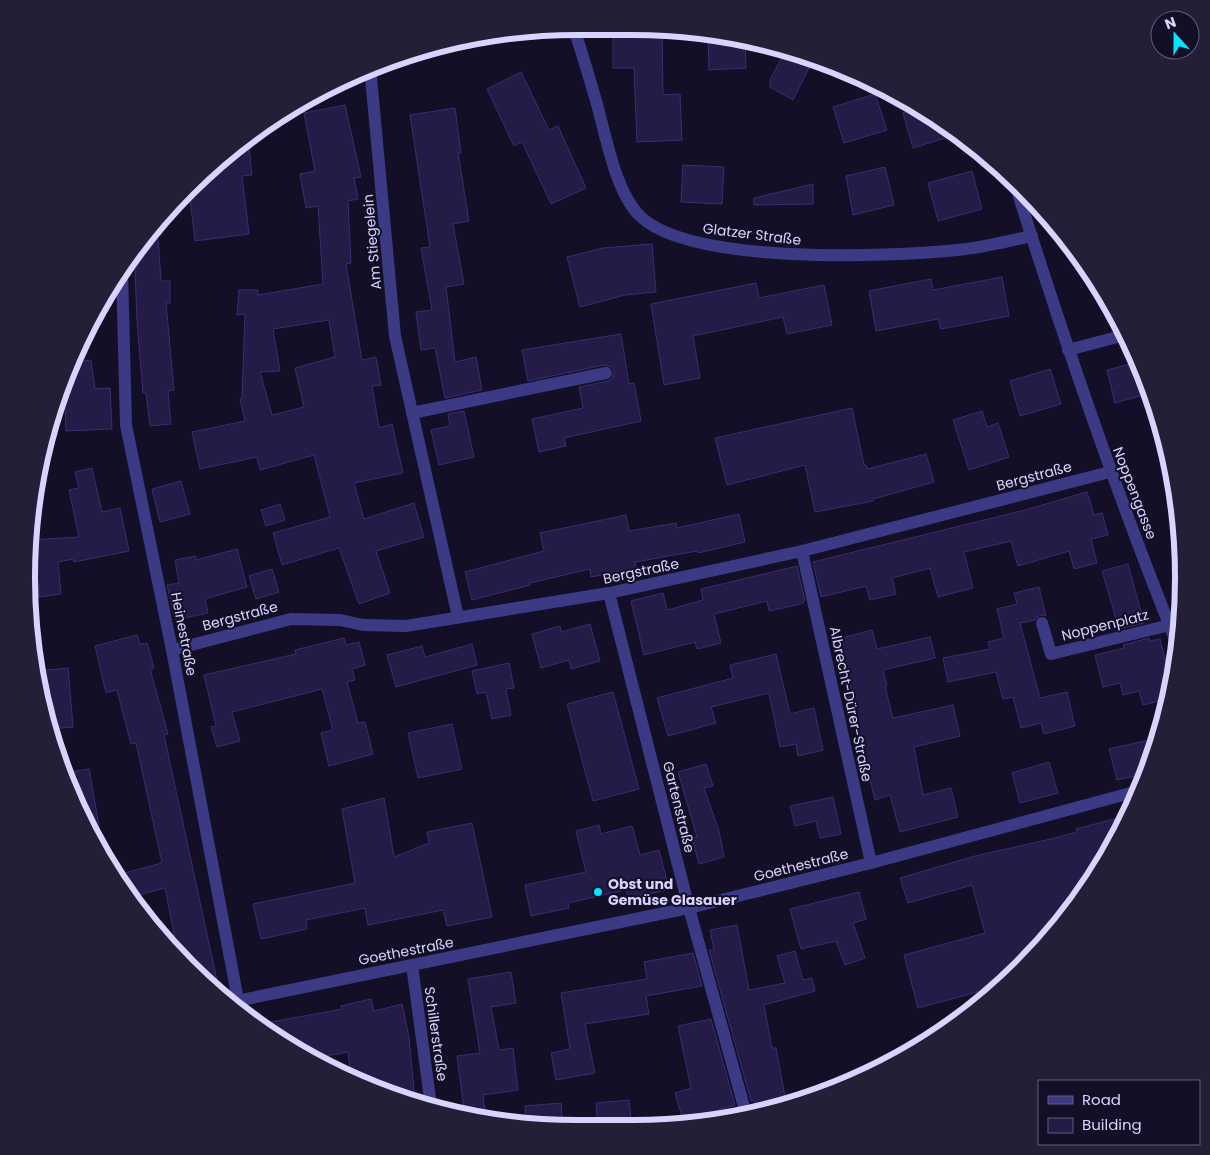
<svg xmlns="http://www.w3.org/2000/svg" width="1210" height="1155" font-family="Poppins,sans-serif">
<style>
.building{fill:#241b47;stroke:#3b2d73;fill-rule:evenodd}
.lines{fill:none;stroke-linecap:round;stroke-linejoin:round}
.minor{stroke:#3d3a85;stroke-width:12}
.poi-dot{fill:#00e5ff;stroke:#130f26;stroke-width:2}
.labels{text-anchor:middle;stroke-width:4;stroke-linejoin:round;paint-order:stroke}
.street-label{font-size:14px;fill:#d9d4ff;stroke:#130f26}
.poi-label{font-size:14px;font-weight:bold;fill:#d9d4ff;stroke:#130f26;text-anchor:start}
.rim{fill:none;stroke:#d9d4ff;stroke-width:6}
</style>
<rect width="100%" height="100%" fill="#130f26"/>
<g class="building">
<path d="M 662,29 L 663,95 L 680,94 L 682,140 L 637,142 L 634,68 L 613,68 L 613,30 Z"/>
<path d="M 708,34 L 745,40 L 746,68 L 709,70 Z"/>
<path d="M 784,53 L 810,66 L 793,100 L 770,87 L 770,80 Z"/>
<path d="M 521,72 L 549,130 L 558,126 L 586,188 L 551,204 L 522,142 L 514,146 L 487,89 Z"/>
<path d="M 875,94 L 887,130 L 844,143 L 833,107 Z"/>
<path d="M 345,105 L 361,177 L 354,178 L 358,199 L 348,201 L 351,263 L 346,264 L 362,360 L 376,357 L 381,385 L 372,386 L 379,428 L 392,424 L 403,473 L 354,483 L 364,519 L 414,503 L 424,537 L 376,551 L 390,593 L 359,604 L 339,548 L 282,565 L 273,533 L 330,517 L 314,455 L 260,470 L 257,457 L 200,469 L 192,432 L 245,421 L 240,399 L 242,398 L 245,314 L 237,315 L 239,290 L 258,290 L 258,295 L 323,284 L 318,206 L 306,208 L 300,174 L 315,171 L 304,113 ZM 329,320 L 335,357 L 295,368 L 304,407 L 272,415 L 260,372 L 280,371 L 273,329 Z"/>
<path d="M 455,108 L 461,153 L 458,153 L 469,221 L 453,224 L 464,284 L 446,287 L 455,362 L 476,357 L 482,390 L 445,398 L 435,348 L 421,350 L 416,312 L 432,310 L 421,248 L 430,247 L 410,115 Z"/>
<path d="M 918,109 L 932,118 L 958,134 L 913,148 L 903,113 Z"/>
<path d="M 248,137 L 252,175 L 242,176 L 249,234 L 195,241 L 189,190 Z"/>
<path d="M 683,165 L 724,167 L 722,204 L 681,202 Z"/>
<path d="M 885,167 L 894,205 L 853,215 L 846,176 Z"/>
<path d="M 972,171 L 982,209 L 938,221 L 928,183 Z"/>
<path d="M 813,184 L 813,204 L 754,205 L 754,198 Z"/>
<path d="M 158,239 L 161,281 L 170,281 L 170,303 L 166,303 L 174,390 L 168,391 L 171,424 L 150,426 L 146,393 L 143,393 L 137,322 L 135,269 L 130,270 L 126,265 L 144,240 Z"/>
<path d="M 652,244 L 656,292 L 625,295 L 580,307 L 567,257 L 603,248 Z"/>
<path d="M 1002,277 L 1009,316 L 941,329 L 938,319 L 876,331 L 869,291 L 931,279 L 933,290 Z"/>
<path d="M 756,283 L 759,298 L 824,285 L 832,325 L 787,334 L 783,317 L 693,336 L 700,378 L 664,385 L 651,304 Z"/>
<path d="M 621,334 L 629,384 L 634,383 L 641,421 L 564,438 L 566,446 L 539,452 L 532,419 L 583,408 L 579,387 L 608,381 L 612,379 L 614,372 L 612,367 L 604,365 L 528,381 L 522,350 Z"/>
<path d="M 91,360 L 95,389 L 110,388 L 112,429 L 66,431 L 64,381 L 72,363 Z"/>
<path d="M 1137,362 L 1151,393 L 1115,403 L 1107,370 Z"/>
<path d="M 1050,369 L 1061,404 L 1020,416 L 1010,381 Z"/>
<path d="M 852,408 L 864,465 L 866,465 L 867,469 L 926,454 L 934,482 L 873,499 L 873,501 L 815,512 L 805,465 L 727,485 L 715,438 Z"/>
<path d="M 464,411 L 474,457 L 439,465 L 431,430 L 450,426 L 448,414 Z"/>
<path d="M 982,411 L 987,427 L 998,423 L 1009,457 L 969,470 L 953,420 Z"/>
<path d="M 92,468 L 102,512 L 120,508 L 129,551 L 74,562 L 73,559 L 58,562 L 61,594 L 39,597 L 39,584 L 31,584 L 31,540 L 79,537 L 69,490 L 79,488 L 75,472 Z"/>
<path d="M 181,481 L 190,514 L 160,522 L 152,489 Z"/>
<path d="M 1087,492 L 1094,515 L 1102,513 L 1108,535 L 1091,539 L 1097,563 L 1074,569 L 1069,551 L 1018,566 L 1011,541 L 964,552 L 973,588 L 938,597 L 930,568 L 892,578 L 896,594 L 870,600 L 866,586 L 821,597 L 813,562 L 1025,510 Z"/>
<path d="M 280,504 L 285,520 L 266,526 L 261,510 Z"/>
<path d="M 739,514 L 745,542 L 698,553 L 697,551 L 635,562 L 636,568 L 591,577 L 590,569 L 530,583 L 530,585 L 472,600 L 465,572 L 544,551 L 540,533 L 626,515 L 629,531 L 676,523 L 677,528 Z"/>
<path d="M 237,549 L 247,587 L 205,599 L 208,613 L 175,620 L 167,585 L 179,583 L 175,560 L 196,556 L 196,560 Z"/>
<path d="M 1128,564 L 1144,623 L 1119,629 L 1102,571 Z"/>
<path d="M 797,566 L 805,601 L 801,604 L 769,611 L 767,601 L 714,614 L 721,643 L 697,649 L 695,642 L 644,655 L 631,601 L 663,593 L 667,610 L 703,600 L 701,589 Z"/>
<path d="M 272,569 L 279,592 L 256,599 L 249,576 Z"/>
<path d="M 1039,587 L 1046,616 L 1040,615 L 1035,620 L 1020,623 L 1040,698 L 1067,692 L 1075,726 L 1044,734 L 1041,723 L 1021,728 L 1013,697 L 1003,699 L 996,672 L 948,682 L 943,658 L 990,649 L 988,642 L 1004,638 L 997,609 L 1017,604 L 1014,593 Z"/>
<path d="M 590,624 L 600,661 L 571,669 L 569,660 L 541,668 L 532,634 L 560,626 L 561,632 Z"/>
<path d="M 872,630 L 877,649 L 930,637 L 935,658 L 883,670 L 887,686 L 885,686 L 893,718 L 953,705 L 960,736 L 914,747 L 923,795 L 951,788 L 958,817 L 900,832 L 890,795 L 875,800 L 835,640 Z"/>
<path d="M 137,635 L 140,644 L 147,643 L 154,668 L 150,669 L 168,734 L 164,735 L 219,990 L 178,954 L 165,888 L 131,897 L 125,873 L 162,863 L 136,743 L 131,744 L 117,690 L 106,693 L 95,646 Z"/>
<path d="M 344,638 L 346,645 L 359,642 L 365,665 L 352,669 L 355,680 L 347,682 L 358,723 L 365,722 L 373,754 L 329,766 L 321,733 L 333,730 L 322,689 L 232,712 L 240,741 L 217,747 L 211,727 L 216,726 L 204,675 L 296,654 L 295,650 Z"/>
<path d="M 1149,638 L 1150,641 L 1160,639 L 1171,683 L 1168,699 L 1143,705 L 1139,691 L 1123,695 L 1120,683 L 1103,687 L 1095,655 L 1124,648 L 1123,645 Z"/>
<path d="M 472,644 L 477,665 L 396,687 L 387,655 L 422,646 L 425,657 Z"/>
<path d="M 776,654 L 790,714 L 814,708 L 823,750 L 798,756 L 796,744 L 780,747 L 769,693 L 711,707 L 716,723 L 668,736 L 657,698 L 733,678 L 730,665 Z"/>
<path d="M 509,663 L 514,688 L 506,689 L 511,715 L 492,719 L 486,692 L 477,694 L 472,671 Z"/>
<path d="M 68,668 L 73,727 L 49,729 L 36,671 Z"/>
<path d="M 613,692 L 639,789 L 593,801 L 567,704 Z"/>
<path d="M 452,724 L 462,769 L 418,778 L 408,733 Z"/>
<path d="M 1158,738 L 1145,774 L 1117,780 L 1109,749 Z"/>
<path d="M 1049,762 L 1058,793 L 1020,803 L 1012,773 Z"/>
<path d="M 706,764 L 713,786 L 704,788 L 719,831 L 724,857 L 699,864 L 692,838 L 697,837 L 678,772 Z"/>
<path d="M 89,769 L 102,843 L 96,844 L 64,773 Z"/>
<path d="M 833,797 L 841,834 L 820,838 L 816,821 L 795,826 L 790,806 Z"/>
<path d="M 384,798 L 394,857 L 429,843 L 427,832 L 472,823 L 492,917 L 447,926 L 443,910 L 368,925 L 365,908 L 306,920 L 307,929 L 261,939 L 253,904 L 355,883 L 342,809 Z"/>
<path d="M 1129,815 L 1070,913 L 996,992 L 984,1001 L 981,991 L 918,1008 L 904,955 L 985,933 L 972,885 L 908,903 L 900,878 L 975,856 L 1055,838 L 1077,832 L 1076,829 Z"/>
<path d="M 599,825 L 601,834 L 632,826 L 640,855 L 659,850 L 669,889 L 629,899 L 626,890 L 568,903 L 569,908 L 531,916 L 525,885 L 586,872 L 576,831 Z"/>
<path d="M 859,892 L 866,919 L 853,923 L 865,958 L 845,965 L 836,941 L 801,949 L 790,909 Z"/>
<path d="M 737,925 L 749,990 L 785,983 L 777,956 L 795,951 L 803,980 L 812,978 L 815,991 L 764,1005 L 772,1048 L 776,1048 L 786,1102 L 756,1109 L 754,1100 L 751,1101 L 709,950 L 714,950 L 710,930 Z"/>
<path d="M 693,953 L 702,986 L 646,996 L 649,1014 L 585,1024 L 595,1073 L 556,1080 L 551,1053 L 570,1049 L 561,993 L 647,979 L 644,962 Z"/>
<path d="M 511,972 L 516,1003 L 491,1007 L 499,1050 L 513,1048 L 518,1090 L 483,1095 L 486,1120 L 470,1118 L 465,1117 L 457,1056 L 480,1053 L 468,979 Z"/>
<path d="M 371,999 L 374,1011 L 402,1004 L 409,1038 L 415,1101 L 366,1087 L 351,1078 L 348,1052 L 314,1058 L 273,1037 L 271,1022 L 342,1009 L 341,1006 Z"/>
<path d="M 711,1019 L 735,1105 L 683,1120 L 675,1093 L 691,1088 L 678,1026 Z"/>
<path d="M 629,1100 L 632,1127 L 598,1128 L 596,1103 Z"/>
<path d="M 561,1103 L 563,1127 L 526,1124 L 525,1106 Z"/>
</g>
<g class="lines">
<g class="minor">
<path d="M 575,32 C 583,56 590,80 597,104 C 606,137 616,193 640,216 C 690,265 889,257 957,250 C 982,248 1007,241 1032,236"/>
<path d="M 370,67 L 395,336 L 458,617"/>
<path d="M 1015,184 C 1064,340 1116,493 1177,644"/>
<path d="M 122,272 L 126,425 L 172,650 L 238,1000"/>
<path d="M 1068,350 L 1125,335"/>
<path d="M 412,413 L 606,373"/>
<path d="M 802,551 L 871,863"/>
<path d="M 609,593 L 689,908 L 746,1114"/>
<path d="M 1042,623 L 1051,654 L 1170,625"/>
<path d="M 172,650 L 291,619 L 340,620 L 363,625 L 406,626 L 609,593 L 802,551 L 1110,472"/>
<path d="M 412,965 L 431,1106"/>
<path d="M 232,1002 L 689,908 L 871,863 L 1138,791"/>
</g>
</g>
<circle class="poi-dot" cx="598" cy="892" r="5"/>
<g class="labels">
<g class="street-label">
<text transform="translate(752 234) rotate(7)" y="5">Glatzer Straße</text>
<text transform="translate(372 242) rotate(-95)" y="5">Am Stiegelein</text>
<text transform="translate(1034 476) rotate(-15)" y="5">Bergstraße</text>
<text transform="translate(1135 493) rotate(69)" y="5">Noppengasse</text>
<text transform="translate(641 571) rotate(-12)" y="5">Bergstraße</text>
<text transform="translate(240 616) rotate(-15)" y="5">Bergstraße</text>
<text transform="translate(1105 625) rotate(-14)" y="5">Noppenplatz</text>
<text transform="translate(184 634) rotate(79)" y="5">Heinestraße</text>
<text transform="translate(851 704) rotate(78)" y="5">Albrecht-Dürer-Straße</text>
<text transform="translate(679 807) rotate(76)" y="5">Gartenstraße</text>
<text transform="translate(801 865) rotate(-14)" y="5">Goethestraße</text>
<text transform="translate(406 951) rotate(-11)" y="5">Goethestraße</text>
<text transform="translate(436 1034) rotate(82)" y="5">Schillerstraße</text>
</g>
<g class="poi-label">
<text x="608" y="889">Obst und<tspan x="608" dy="16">Gemüse Glasauer</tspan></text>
</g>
</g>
<path d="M0 0H1210V1155H0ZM577 35H633A542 542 0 0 1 1175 577V578A542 542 0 0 1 633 1120H577A542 542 0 0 1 35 578V577A542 542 0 0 1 577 35Z" fill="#231f37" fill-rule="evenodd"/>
<path class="rim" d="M577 35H633A542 542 0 0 1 1175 577V578A542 542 0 0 1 633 1120H577A542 542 0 0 1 35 578V577A542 542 0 0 1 577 35Z"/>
<rect x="1038" y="1080" width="162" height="65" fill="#130f26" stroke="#625e7d"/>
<rect x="1048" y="1096" width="25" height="8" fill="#3d3a85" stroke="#625e7d"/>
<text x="1082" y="1105" font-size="15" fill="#d9d4ff">Road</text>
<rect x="1048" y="1118" width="25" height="15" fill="#241b47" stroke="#625e7d"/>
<text x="1082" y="1130" font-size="15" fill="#d9d4ff">Building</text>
<g transform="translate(1175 35) rotate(339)"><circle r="24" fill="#130f26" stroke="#625e7d"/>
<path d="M0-4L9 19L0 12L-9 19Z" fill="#00e5ff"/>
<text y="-8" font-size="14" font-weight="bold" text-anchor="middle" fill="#d9d4ff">N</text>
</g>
</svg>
